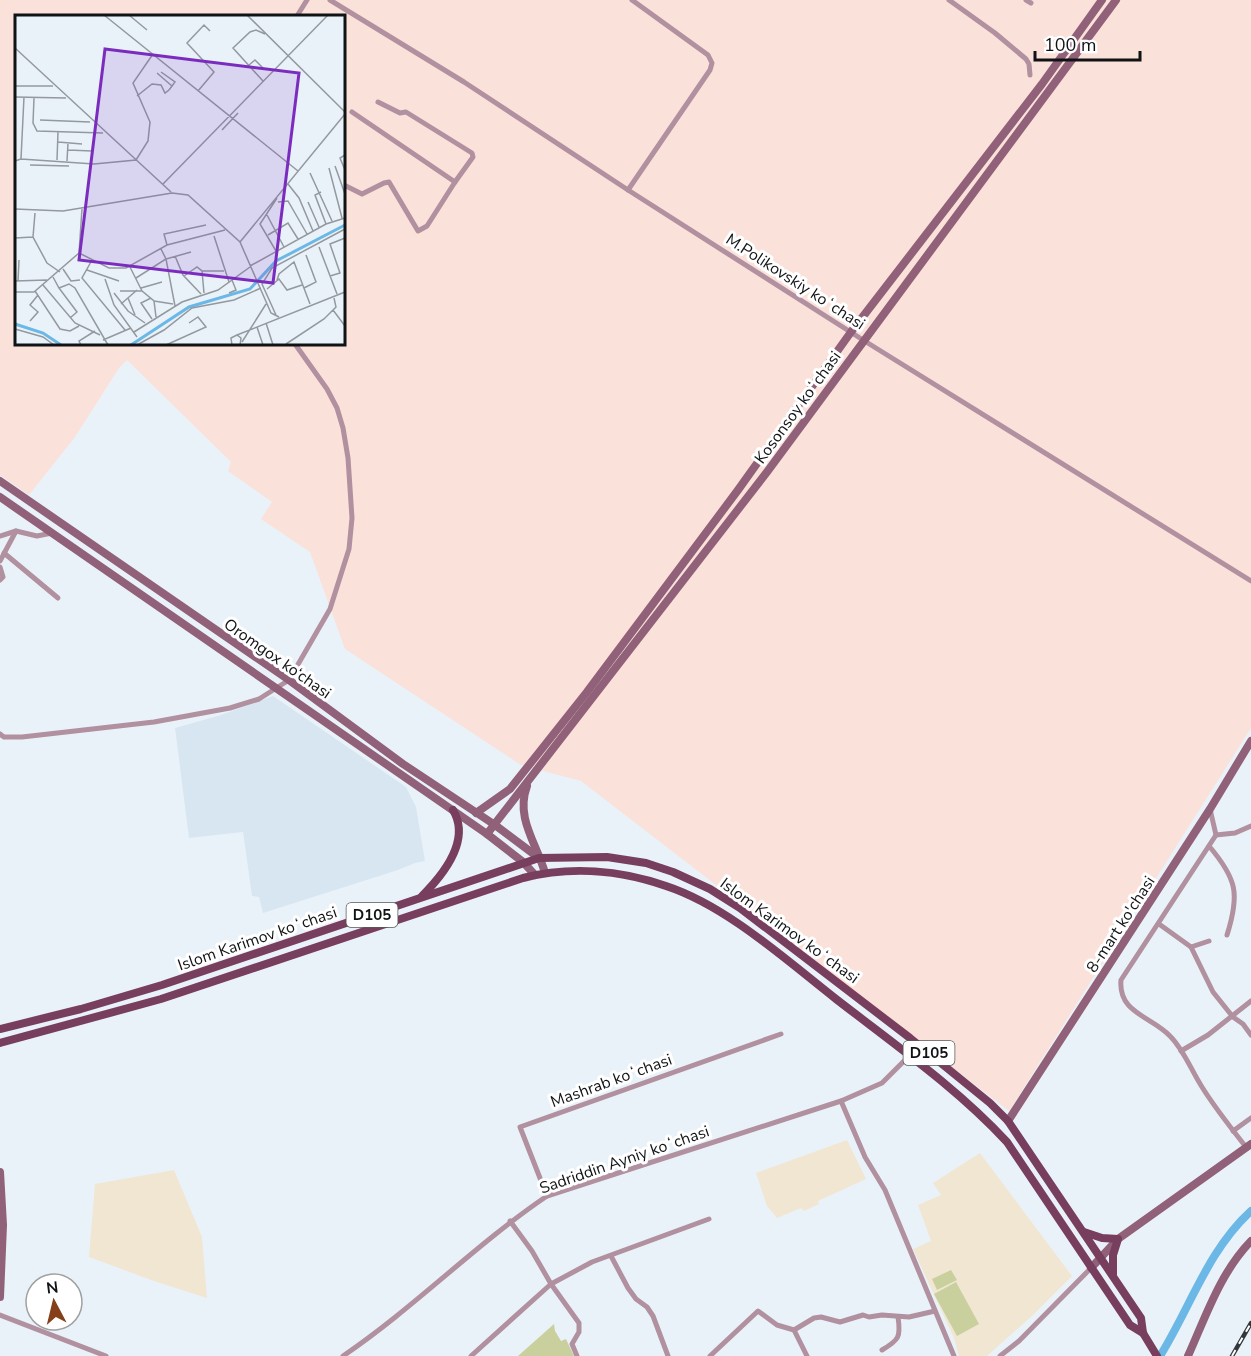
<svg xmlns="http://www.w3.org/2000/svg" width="1251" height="1356" font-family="'Nunito Sans',sans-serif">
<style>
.built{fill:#d8e6f2}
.industrial{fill:#fae1d9;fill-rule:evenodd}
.education{fill:#f1e6d1}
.green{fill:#c9d09d}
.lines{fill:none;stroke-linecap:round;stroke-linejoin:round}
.canal{stroke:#6bb8e7;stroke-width:8}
.street{stroke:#b190a0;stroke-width:5}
.secondary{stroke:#906179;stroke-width:8}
.primary{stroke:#773f5d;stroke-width:8}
.rail-casing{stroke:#33373a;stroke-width:4.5}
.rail{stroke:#fff;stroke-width:2;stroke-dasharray:7;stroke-linecap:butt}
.labels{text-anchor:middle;stroke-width:6;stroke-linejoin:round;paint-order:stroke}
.shield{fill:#fff;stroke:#585a5b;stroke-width:1.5}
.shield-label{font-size:15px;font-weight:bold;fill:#101315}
.street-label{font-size:16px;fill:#101315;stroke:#fff}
.inset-river{fill:none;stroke:#6bb8e7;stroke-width:3}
.inset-road{fill:none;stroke:#93999e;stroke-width:1.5}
.view{fill:#7b2cbf;fill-opacity:0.15;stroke:#7b2cbf;stroke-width:3}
.inset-edge{fill:none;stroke:#101315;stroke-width:3}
</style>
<rect width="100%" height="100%" fill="#eaf2f9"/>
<path class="built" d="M 273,696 L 406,787 L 416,807 L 425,861 L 415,863 L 398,870 L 263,913 L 259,897 L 252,896 L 243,832 L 189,838 L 175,728 L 221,715 Z"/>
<path class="industrial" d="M 0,0 L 1251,0 L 1251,728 L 1009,1111 L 581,781 L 521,765 L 345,649 L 310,552 L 261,519 L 272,502 L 228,471 L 231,462 L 127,360 L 119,368 L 75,437 L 29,495 L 0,475 ZM 16,16 L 344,16 L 344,344 L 16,344 Z"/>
<g class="education">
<path d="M 847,1140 L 866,1179 L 818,1201 L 819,1204 L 804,1211 L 801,1208 L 777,1218 L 767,1206 L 756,1173 Z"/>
<path d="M 980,1153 L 1072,1276 L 1033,1315 L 987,1356 L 959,1356 L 954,1338 L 913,1249 L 931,1241 L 918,1205 L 941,1195 L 933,1183 Z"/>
<path d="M 174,1170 L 202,1237 L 207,1298 L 154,1281 L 89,1257 L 95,1184 Z"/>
</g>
<g class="green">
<path d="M 951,1270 L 957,1280 L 937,1290 L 932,1279 Z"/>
<path d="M 956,1282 L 979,1324 L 957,1336 L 934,1294 Z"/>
<path d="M 554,1324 L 555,1331 L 561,1341 L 566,1339 L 574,1356 L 518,1356 Z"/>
</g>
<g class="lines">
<path class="canal" d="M 1160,1356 C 1190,1308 1208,1250 1251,1211"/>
<g class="street">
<path d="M 330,0 L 464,82 L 628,190 L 863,340 L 1251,581"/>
<path d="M 949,0 L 995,33 L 1026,59 L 1029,64 L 1030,75"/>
<path d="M 1026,0 L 1031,3"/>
<path d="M 297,16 L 307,0"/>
<path d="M 378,102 L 400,113 L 406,112 L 472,153 L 473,157 L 455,182"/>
<path d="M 344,185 L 362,194 L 384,183 L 389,182 L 418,231 L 427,226 L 455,182 L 352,112"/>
<path d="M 628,190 L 710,70 L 712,63 L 708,55 L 632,0"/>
<path d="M 0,536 L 16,531 L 37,536 L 52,533"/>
<path d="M 4,553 L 58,598"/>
<path d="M 0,561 L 16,531"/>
<path d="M 0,567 L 3,577 L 0,580"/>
<path d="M 0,734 L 4,737 L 22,737 L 154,722 L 230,708 L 259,699 L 289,680 L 330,609 L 349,549 L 352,518 L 348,458 L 343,428 L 337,408 L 327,389 L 295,344"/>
<path d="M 1210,809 L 1216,835 L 1121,980 C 1118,1013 1151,1016 1170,1036 C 1184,1050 1191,1070 1202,1087 C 1215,1108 1231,1128 1246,1147"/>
<path d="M 1216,835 L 1235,833 L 1251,826"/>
<path d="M 1209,846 C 1237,879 1240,894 1227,935"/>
<path d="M 1159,924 L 1191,947 L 1213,992 L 1233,1017 L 1243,1024 L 1251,1035"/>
<path d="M 1191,947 L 1209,941"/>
<path d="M 1181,1051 L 1208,1035 L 1251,1001"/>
<path d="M 841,1101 L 865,1157 L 885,1190 L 954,1356"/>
<path d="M 1233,1131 L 1251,1118"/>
<path d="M 547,1196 L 520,1127 L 781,1034"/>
<path d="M 611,1256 L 628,1288 L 636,1299 L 647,1307 L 653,1316 L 668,1356"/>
<path d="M 0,1315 L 106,1356"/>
<path d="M 794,1330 L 814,1318 L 821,1317 L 840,1322 L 863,1315 L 869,1317 L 882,1315 L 909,1317 L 935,1311"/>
<path d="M 882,1350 C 899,1340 901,1337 898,1317"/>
<path d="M 343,1356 C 415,1307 476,1244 547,1196 L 841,1101 L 882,1083 L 909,1056"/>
<path d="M 471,1356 L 551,1284 L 532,1251 L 510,1221"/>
<path d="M 577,1356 L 572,1344 L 579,1332 L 579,1323 L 551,1284 L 592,1262 L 709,1219"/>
<path d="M 710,1356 L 758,1311 L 777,1325 L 794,1330 L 807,1356"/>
<path d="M 1000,1356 L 1019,1341 L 1091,1268"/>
</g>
<g class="secondary">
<path d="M 0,481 L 289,680 L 403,764 L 495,825 L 539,858"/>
<path d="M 0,497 L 487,834 L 523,862 L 535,875"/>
<path d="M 527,786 C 515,818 537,844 545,873"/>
<path d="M 476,813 L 510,789 L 587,692 L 738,490 L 851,332 L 1042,84 L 1102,0"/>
<path d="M 487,834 L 767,472 L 1116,0"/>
<path d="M 1008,1121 L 1210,809 L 1251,741"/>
<path d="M 0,1172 L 3,1225 L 0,1297"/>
<path d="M 1091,1268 L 1118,1239 L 1251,1144"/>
<path d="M 1188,1356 C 1206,1316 1220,1273 1251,1241"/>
</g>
<g class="primary">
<path d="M 422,896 C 443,875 471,840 453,810"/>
<path d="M 0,1029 L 81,1009 L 162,985 L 539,858 L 607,857 L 646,863 L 673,872 L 710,889 L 740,908 L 910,1038 L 990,1103 L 1008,1121 L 1141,1318 L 1143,1333 L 1157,1356"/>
<path d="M 0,1043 L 161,999 L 523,878 C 570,866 620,870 666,886 C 727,906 786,960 836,999 C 894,1044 957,1088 1007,1142 L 1130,1325 L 1143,1333"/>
<path d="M 1084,1232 L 1102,1238 L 1118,1239 L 1113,1255 L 1113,1274"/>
</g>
<defs>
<path id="rail" d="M 1232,1356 L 1251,1323"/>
</defs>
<use href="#rail" class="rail-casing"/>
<use href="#rail" class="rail"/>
</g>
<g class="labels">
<g class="shield">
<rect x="346.5" y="903" width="51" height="24" rx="4.5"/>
<rect x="903.5" y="1041" width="51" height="24" rx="4.5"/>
</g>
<g class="shield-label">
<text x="372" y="920">D105</text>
<text x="929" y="1058">D105</text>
</g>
<g class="street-label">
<text transform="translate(796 281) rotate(33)" y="6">M.Polikovskiy koʻchasi</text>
<text transform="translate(797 407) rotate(-54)" y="6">Kosonsoy koʻchasi</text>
<text transform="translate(278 658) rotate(35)" y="6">Oromgox ko‘chasi</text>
<text transform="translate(1120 924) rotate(-57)" y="6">8-mart ko'chasi</text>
<text transform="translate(790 930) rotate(36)" y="6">Islom Karimov koʻchasi</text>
<text transform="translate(257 938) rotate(-19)" y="6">Islom Karimov koʻchasi</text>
<text transform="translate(611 1080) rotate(-20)" y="6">Mashrab koʻchasi</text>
<text transform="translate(624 1159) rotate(-19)" y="6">Sadriddin Ayniy koʻchasi</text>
</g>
</g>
<g transform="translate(15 15)">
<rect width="330" height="330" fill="#eaf2f9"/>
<path class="inset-river" d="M 0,309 L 28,318 L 46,330M 116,330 L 174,292 L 235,274 L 261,246 L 330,210"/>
<path class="inset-road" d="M 89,0 L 283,156M 114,0 L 132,15M 232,0 L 330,97M 0,33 L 156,177M 234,50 L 240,45 L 249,54M 146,57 L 160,67 L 157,71M 248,66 L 218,33 L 235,17 L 241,15 L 250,19M 0,71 L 38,71M 183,76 L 199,57 L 172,28 L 189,10 L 195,16M 122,81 L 137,69 L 146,70 L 150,78 L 154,75 L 157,71 L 142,58M 0,82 L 51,83M 19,83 L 18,108 L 22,116 L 88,118M 25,105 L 75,107M 207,115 L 223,98M 43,127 L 67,129M 53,135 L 77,136M 330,140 L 325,143 L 330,155M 6,144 L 79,149 L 121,145 L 133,126 L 135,107 L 118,68 L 138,39M 42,145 L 43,117M 0,146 L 6,144 L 9,82M 52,146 L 53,128M 15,150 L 54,151M 320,151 L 330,179M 314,153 L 327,203M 295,158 L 317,206M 148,169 L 313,0M 273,169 L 284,183 L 298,216M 306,177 L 300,180 L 311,209M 263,187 L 273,186 L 292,219M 293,187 L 304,212M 0,194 L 48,196 L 157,178 L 173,180 L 225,227 L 256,298 L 264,302M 20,198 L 18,222 L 32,248 L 45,257M 252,200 L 269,232M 253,220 L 273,208 L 283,224M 199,221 L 214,267M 0,223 L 18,222M 225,227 L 330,99M 152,230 L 149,219 L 191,210M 304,232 L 322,279M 261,236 L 245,209 L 262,183M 64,238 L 94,253 L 111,253 L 152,230 L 210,215M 160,241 L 168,260 L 186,279M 77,245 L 67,263 L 110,315M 235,251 L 311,209 L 330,203M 115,252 L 127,276M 48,254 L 56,266 L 65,265M 72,255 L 104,266M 187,256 L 209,256M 169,261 L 182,252 L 187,256 L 189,278M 315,261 L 325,258 L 315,229 L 330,223M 38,262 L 44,273 L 54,269 L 60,273 L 93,330M 121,263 L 151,244 L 146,234M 90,264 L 99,290 L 122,322M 262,265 L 264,259 L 279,247 L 295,289M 0,266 L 32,265M 3,266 L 4,245M 28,270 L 60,308 L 85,320M 44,273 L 62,297 L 55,303M 126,273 L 147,267M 289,273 L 301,267 L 291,240M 252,274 L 264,264 L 272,275 L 287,270M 20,276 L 45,314 L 55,316 L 64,311M 105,276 L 127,276 L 139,286 L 141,302M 0,277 L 19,277 L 64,238 L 67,194M 99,278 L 113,296 L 130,308M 214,278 L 221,275 L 217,265M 113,283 L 120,300M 136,283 L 126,288 L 137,304M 139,286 L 158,289M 106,289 L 122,275M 160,291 L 151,244 L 176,237M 318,295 L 330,311M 261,300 L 247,269 L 257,253 L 330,214M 15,306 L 23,297 L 15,290 L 23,280M 251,308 L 258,330M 242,312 L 248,330M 0,314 L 28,322 L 39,330M 119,317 L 167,287 L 203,275 L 235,252M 222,320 L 330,277M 88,325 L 116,313M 227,327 L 251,289M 271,329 L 309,304 L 321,292 L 319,283M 66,330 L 64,326 L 80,316M 122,330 L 149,315 L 177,293 L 219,285 L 246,273M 151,330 L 191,312 L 183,302 L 174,308M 217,330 L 216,323 L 222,320 L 226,323 L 225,330"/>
<path class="view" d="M 90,34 L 284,58 L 258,268 L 64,245 Z"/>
<rect width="330" height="330" class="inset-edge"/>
</g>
<g transform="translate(54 1302) rotate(353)"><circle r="28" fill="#ffffff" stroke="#9fa1a1" stroke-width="1.5"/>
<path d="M0-4.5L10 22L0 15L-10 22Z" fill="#854019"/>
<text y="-9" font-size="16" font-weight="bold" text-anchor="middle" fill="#101315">N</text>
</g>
<path d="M1035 51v9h105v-9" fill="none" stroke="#101315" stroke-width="3"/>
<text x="1044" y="51" font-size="18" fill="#101315" stroke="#ffffff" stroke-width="4.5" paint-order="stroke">100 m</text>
</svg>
